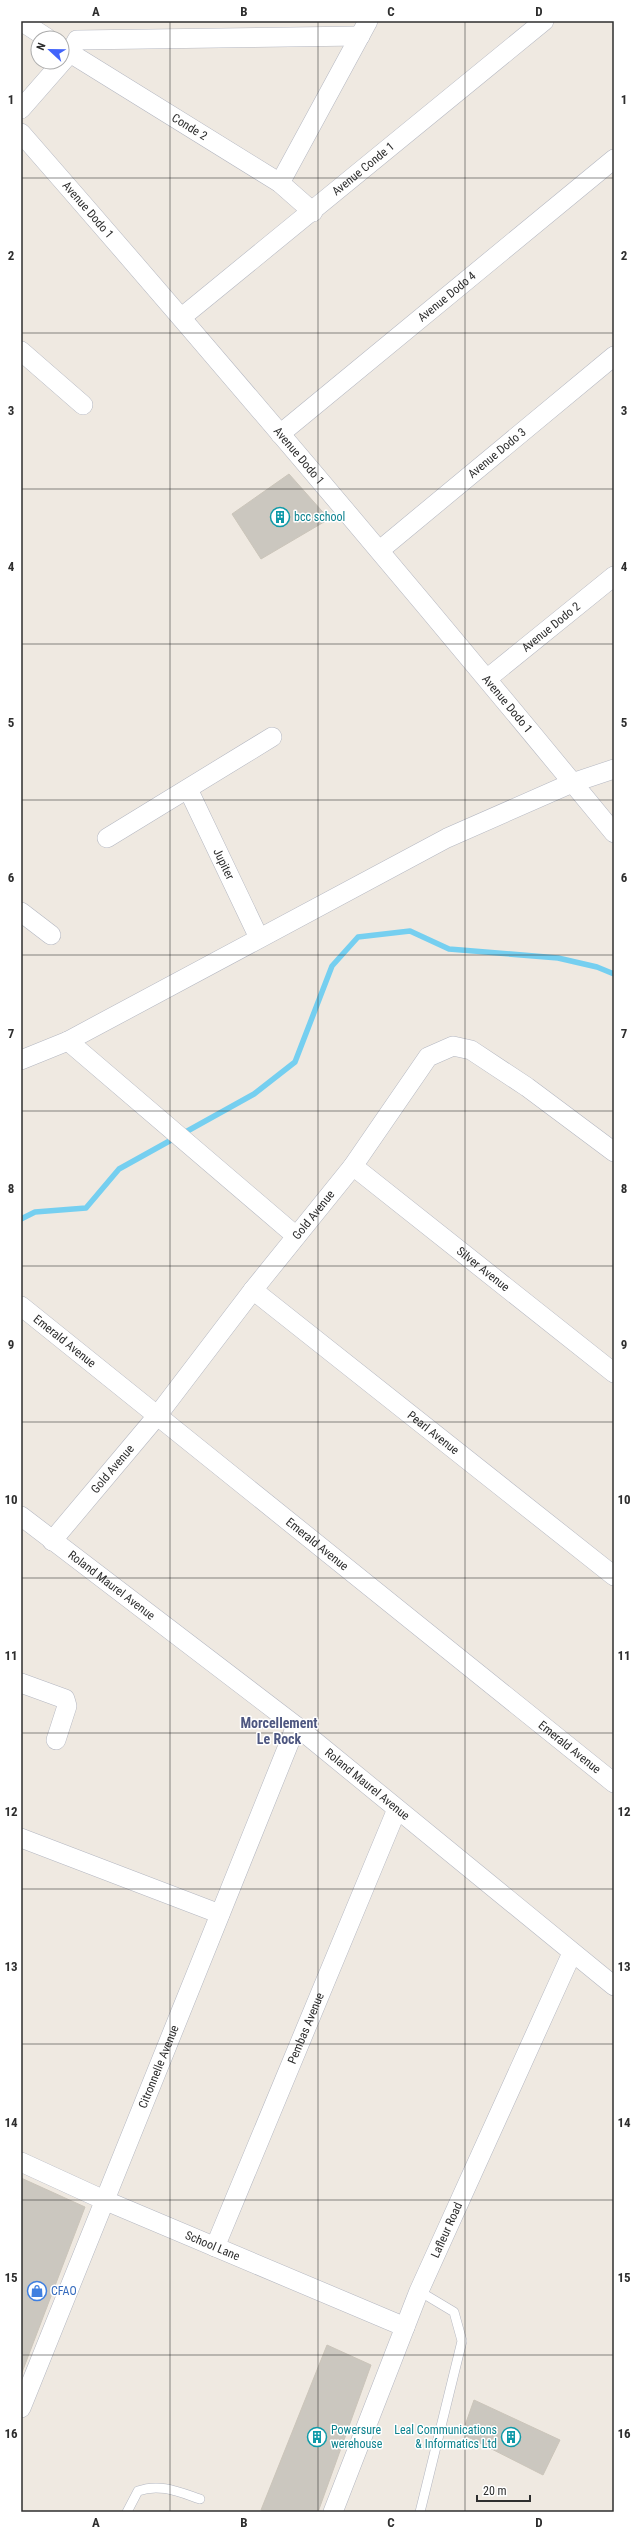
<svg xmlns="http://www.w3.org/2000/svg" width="635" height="2533" font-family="'Roboto Condensed',sans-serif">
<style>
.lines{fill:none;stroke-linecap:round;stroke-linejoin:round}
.stream{stroke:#75cff0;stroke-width:5.5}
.building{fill:#cbc7bf;stroke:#cbc5ba}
.service-casing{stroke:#b4b7c1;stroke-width:10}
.minor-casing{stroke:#b4b7c1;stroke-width:20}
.service{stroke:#fff;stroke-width:9}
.minor{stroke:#fff;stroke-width:19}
.grid{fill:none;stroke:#2e2e2e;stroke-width:1;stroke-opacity:0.55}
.labels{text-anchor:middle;stroke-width:3;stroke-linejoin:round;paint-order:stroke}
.street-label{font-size:12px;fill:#2e2e2e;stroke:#fff}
.culture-label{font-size:12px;fill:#0d838f;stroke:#fff;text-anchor:start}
.shop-label{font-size:12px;fill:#366cbe;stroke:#fff;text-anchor:start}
.quarter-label{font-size:14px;font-weight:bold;fill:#4d5680;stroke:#fff}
.neatline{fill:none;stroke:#2e2e2e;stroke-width:1.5}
.grid-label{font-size:13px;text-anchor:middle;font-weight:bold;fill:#2e2e2e}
</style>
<rect width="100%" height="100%" fill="#efe9e1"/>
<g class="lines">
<path class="stream" d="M 21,1219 L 35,1212 L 86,1208 L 119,1169 L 254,1094 L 295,1062 L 332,966 L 358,937 L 410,931 L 449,949 L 558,958 L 597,967 L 614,974"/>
</g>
<g class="building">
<path d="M 289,474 L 329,519 L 261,559 L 232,514 Z"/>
<path d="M 21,2178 L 85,2207 L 21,2375 Z"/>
<path d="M 327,2345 L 371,2365 L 318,2512 L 266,2512 L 261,2510 Z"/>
<path d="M 474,2400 L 560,2440 L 543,2475 L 462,2434 Z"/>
</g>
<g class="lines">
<defs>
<g id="service">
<path d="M 419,2291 L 454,2312 L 462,2341 L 420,2512"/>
<path d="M 127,2512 L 138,2491 C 160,2483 179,2492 200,2499"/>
</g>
<g id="minor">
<path d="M 21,21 L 47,38"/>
<path id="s1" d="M 62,48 L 280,183 L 313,212"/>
<path d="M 21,109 L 70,53 L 77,40 L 360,36"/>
<path id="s2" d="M 21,133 C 222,363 420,597 614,833"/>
<path d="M 280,183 L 368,21"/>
<path id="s3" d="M 182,317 L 544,21"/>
<path d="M 21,351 L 83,405"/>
<path id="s4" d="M 280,434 L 614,159"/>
<path id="s5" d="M 380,550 L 614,356"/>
<path id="s6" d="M 488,678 L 614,576"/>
<path id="s7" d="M 188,789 L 259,938"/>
<path d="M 107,838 L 272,737"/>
<path d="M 21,912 L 51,935"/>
<path d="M 68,1041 L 296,1236"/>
<path d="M 21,1060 L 68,1041 L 447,838 L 572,783 L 614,769"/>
<path id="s8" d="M 353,1166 L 614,1373"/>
<path id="s9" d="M 253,1290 L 614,1576"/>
<path id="s10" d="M 21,1306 L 614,1783"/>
<path id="s11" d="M 21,1516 L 296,1726 L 614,1986"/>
<path id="s12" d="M 52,1541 L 157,1416 L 253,1290 L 353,1166 L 428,1057 L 453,1046 L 471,1050 L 527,1087 L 614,1152"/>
<path d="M 21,1683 L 65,1699 L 67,1706 L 56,1740"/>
<path d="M 21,1838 L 220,1914"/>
<path id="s13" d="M 21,2162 L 104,2200 L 405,2327"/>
<path id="s14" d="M 215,2247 L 397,1809"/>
<path id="s15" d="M 21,2408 L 296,1726"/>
<path id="s16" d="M 333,2512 L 419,2291 L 572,1953"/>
</g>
</defs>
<use href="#service" class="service-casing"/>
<use href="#minor" class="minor-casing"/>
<use href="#service" class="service"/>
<use href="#minor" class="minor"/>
</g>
<path class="grid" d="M 170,21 L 170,2512M 318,21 L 318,2512M 465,21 L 465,2512M 21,178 L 614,178M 21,333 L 614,333M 21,489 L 614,489M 21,644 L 614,644M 21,800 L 614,800M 21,955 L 614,955M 21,1111 L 614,1111M 21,1266 L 614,1266M 21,1422 L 614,1422M 21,1578 L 614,1578M 21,1733 L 614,1733M 21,1889 L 614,1889M 21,2044 L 614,2044M 21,2200 L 614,2200M 21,2355 L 614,2355"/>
<defs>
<symbol id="building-ring" viewBox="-11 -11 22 22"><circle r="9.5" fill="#fff" stroke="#0f9aa8" stroke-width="1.5"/><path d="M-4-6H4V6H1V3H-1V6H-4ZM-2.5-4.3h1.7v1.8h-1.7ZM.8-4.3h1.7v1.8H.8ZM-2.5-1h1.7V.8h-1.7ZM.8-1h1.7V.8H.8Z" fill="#0f9aa8"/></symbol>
<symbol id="shop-ring" viewBox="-11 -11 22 22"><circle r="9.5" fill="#fff" stroke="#3f7fe0" stroke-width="1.5"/><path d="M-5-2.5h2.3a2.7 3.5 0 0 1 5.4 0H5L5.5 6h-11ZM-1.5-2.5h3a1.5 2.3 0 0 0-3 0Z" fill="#3f7fe0"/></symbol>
</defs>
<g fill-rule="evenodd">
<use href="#building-ring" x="269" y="506" width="22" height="22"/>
<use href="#shop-ring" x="26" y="2280" width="22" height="22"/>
<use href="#building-ring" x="306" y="2426" width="22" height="22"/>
<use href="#building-ring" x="500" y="2426" width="22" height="22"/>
</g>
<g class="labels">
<g class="street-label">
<text dy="4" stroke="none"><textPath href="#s1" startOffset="150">Conde 2</textPath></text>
<text dy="4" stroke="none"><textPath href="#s3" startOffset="234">Avenue Conde 1</textPath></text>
<text dy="4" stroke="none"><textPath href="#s2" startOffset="102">Avenue Dodo 1</textPath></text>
<text dy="4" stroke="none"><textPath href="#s4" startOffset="216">Avenue Dodo 4</textPath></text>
<text dy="4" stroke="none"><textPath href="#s5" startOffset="152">Avenue Dodo 3</textPath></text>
<text dy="4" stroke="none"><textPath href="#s2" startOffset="426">Avenue Dodo 1</textPath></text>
<text dy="4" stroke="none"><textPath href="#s6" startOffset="81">Avenue Dodo 2</textPath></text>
<text dy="4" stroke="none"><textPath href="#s2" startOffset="750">Avenue Dodo 1</textPath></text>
<text dy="4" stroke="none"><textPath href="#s7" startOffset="83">Jupiter</textPath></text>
<text dy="4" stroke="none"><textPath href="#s12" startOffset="418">Gold Avenue</textPath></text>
<text dy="4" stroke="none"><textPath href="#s8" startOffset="166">Silver Avenue</textPath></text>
<text dy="4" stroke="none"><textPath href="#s10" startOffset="56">Emerald Avenue</textPath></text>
<text dy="4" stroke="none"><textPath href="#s9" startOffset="230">Pearl Avenue</textPath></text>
<text dy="4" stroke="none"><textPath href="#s12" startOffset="94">Gold Avenue</textPath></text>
<text dy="4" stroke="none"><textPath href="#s10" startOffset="380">Emerald Avenue</textPath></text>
<text dy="4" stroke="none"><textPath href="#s11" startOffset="114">Roland Maurel Avenue</textPath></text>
<text dy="4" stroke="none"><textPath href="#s10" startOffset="704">Emerald Avenue</textPath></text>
<text dy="4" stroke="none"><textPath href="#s11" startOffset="438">Roland Maurel Avenue</textPath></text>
<text dy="4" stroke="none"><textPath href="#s14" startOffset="237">Pembas Avenue</textPath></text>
<text dy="4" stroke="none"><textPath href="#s15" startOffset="368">Citronnelle Avenue</textPath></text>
<text dy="4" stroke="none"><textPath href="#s16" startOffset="304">Lafleur Road</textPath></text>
<text dy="4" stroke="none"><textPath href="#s13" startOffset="209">School Lane</textPath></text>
</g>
<g class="culture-label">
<text x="294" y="521">bcc school</text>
<text x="331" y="2434">Powersure<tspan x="331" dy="14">werehouse</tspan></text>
<text x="497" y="2434" text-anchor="end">Leal Communications<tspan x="497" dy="14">&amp; Informatics Ltd</tspan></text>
</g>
<g class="shop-label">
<text x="51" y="2295">CFAO</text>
</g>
<g class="quarter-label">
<text x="279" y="1728">Morcellement<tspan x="279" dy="16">Le Rock</tspan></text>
</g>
</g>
<rect width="635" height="2533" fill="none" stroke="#ffffff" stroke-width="44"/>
<g transform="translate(50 50) rotate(292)"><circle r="19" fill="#ffffff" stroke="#ababab"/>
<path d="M0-3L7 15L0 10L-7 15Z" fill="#4264fb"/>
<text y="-6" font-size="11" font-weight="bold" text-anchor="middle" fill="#2e2e2e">N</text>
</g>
<path d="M477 2495v6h53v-6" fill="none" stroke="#2e2e2e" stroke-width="2"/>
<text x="483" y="2495" font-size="12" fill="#2e2e2e" stroke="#ffffff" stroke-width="3" paint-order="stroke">20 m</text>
<rect x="22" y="22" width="591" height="2489" class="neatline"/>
<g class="grid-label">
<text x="96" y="16">A</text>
<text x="244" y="16">B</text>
<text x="391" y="16">C</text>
<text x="539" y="16">D</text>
<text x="11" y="104">1</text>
<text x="624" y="104">1</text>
<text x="11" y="260">2</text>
<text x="624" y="260">2</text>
<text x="11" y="415">3</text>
<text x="624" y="415">3</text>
<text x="11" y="571">4</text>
<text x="624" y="571">4</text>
<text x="11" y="727">5</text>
<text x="624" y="727">5</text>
<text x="11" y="882">6</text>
<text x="624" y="882">6</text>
<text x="11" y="1038">7</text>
<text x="624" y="1038">7</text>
<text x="11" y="1193">8</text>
<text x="624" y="1193">8</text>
<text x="11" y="1349">9</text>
<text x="624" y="1349">9</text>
<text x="11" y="1504">10</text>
<text x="624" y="1504">10</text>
<text x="11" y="1660">11</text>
<text x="624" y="1660">11</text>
<text x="11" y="1816">12</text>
<text x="624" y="1816">12</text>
<text x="11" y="1971">13</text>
<text x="624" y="1971">13</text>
<text x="11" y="2127">14</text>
<text x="624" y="2127">14</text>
<text x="11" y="2282">15</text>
<text x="624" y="2282">15</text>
<text x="11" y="2438">16</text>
<text x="624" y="2438">16</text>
<text x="96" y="2527">A</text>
<text x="244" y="2527">B</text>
<text x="391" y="2527">C</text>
<text x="539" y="2527">D</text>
</g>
</svg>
